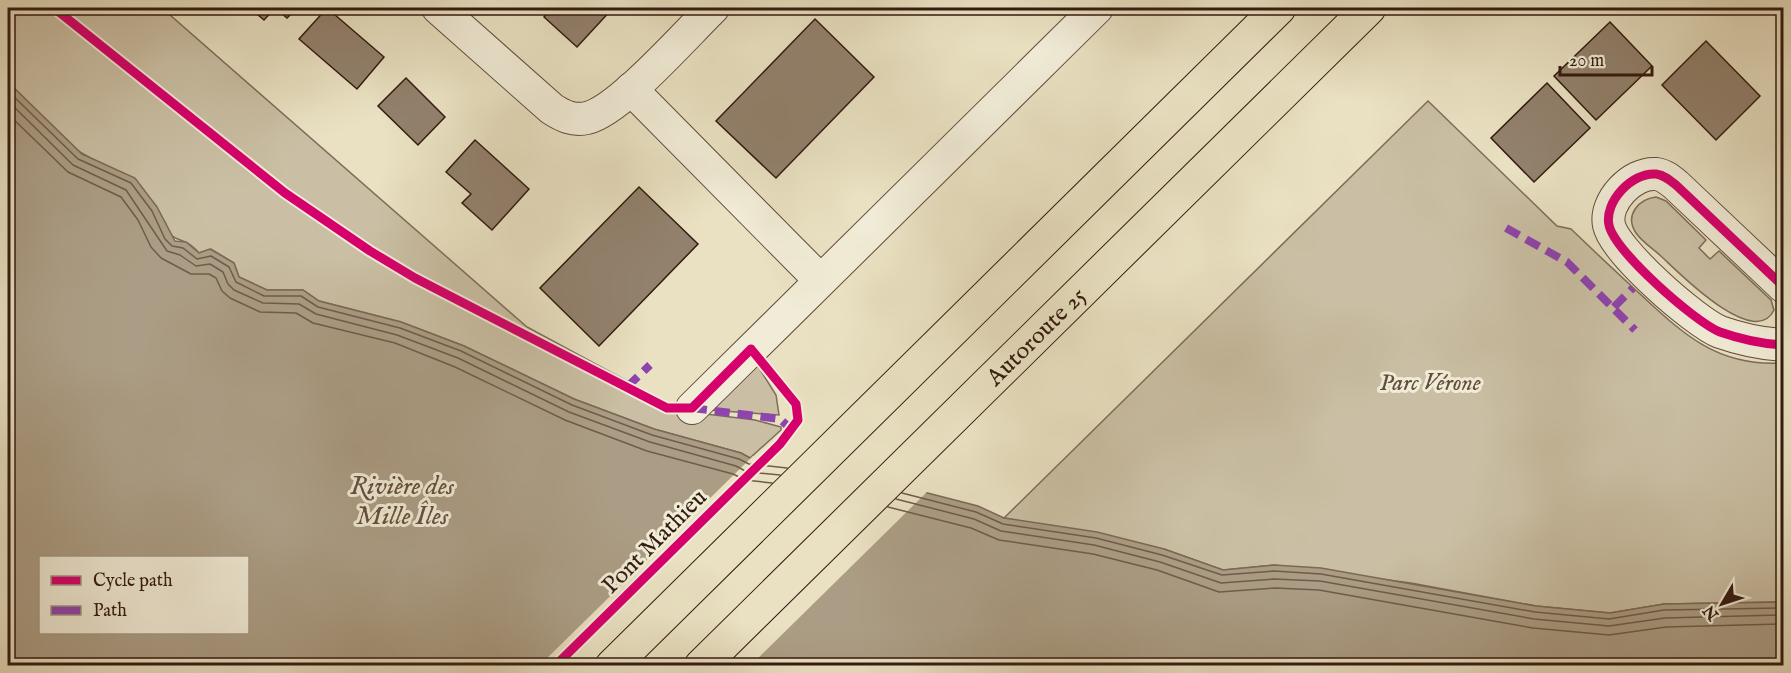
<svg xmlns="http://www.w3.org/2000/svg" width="1791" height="673" font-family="'IM FELL English',serif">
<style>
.green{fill:#cabfa4;stroke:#7e6c5a;stroke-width:1.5}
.water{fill:#ab9d85;stroke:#7b6956;stroke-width:1.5;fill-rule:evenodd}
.pier{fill:#e9e1c2}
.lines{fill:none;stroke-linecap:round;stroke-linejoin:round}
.shore{stroke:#6f5c4a;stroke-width:1.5}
.building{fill:#92816d;stroke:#331a10;stroke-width:1.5}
.minor-casing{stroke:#604c3c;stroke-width:34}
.highway-casing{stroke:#331a10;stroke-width:35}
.minor{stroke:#f1ecd7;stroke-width:32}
.highway{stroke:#e9e1c2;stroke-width:33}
.quiet{stroke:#8e44ad;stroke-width:8;stroke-dasharray:15 8;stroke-linecap:butt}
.cycleway-casing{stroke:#f1ecd7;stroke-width:13}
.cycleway{stroke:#d6006c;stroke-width:9}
.labels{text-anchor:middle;stroke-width:6;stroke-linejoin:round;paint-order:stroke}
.street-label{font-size:24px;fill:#331a10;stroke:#f1ecd7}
.park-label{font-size:24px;font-style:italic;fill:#604c3c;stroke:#f1ecd7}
.water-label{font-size:26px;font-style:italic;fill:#634e3f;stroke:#f1ecd7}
</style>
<rect width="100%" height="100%" fill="#e9e1c2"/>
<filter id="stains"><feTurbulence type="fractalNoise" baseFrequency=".00333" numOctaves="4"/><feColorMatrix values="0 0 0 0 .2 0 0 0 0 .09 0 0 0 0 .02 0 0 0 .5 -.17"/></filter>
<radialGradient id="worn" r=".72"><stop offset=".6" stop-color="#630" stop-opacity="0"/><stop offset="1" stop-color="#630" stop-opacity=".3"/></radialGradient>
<g class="green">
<path d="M 8,8 L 162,8 L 527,327 L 699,420 L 706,414 L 755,420 L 781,427 L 781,430 L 750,458 L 741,453 L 654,429 L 574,399 L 464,346 L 401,322 L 319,301 L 303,290 L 267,290 L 239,277 L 234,263 L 211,249 L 199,253 C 197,251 195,248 192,246 C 178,235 173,245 165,222 L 101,164 L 73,148 L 8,82 Z"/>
<path d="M 1428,101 L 1557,226 L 1571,229 C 1594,251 1616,272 1639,293 C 1684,335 1718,367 1783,363 L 1783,602 L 1664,604 L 1610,613 L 1536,606 L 1411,583 L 1274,565 L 1223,570 L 1164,549 L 1004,518 Z"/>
<path d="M 1656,197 L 1666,201 L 1706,240 L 1699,248 L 1710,259 L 1719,251 L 1771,300 L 1774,310 C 1755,350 1679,273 1663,258 C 1655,250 1642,242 1636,233 C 1624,215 1639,199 1656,197 Z"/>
<path d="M 756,363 L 776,395 L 779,415 L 710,410 Z"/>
</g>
<path class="water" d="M 8,82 L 82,154 L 135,178 L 157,207 L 175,241 L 186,242 L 199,253 L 210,249 L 234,263 L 239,277 L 267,290 L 303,290 L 319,301 L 401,322 L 464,346 L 574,399 L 654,429 L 741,453 L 750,458 L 815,464 L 978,506 L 1004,518 L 1097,532 L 1164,549 L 1223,570 L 1274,565 L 1321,568 L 1536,606 L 1610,613 L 1664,604 L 1783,602 L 1783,665 L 8,665 ZM 40,558 L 248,558 L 248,632 L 40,632 Z"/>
<path class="pier" d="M 753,456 L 816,461 L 928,491 L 750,666 L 540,665 Z"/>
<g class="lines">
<g class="shore">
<path d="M 8,91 L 78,159 L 131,183 L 152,211 L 165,239 L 172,246 L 183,248 L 197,259 L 211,256 L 229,267 L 236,282 L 264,296 L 301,296 L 318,307 L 400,328 L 461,351 L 572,405 L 652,435 L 739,459 L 749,464 L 787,468"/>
<path d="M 8,101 L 73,165 L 126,190 L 167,251 L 180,255 L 196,266 L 210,264 L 223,272 L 228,284 L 234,290 L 263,303 L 299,304 L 316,314 L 397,335 L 458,358 L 569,412 L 650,442 L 736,466 L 747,472 L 780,475"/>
<path d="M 8,114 L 68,172 L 121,197 L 138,220 L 151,247 L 161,258 L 191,274 L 209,274 L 216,278 L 222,291 L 230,298 L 260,312 L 296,313 L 313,323 L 395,343 L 455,367 L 565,420 L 647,451 L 733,474 L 745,480 L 772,483"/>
<path d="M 902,493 L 976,512 L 1003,524 L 1096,538 L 1162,555 L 1222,575 L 1274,571 L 1321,574 L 1535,612 L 1609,619 L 1664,610 L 1784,608"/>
<path d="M 896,499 L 974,519 L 1001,531 L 1094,545 L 1160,562 L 1221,583 L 1274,579 L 1320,581 L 1534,619 L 1609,626 L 1665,618 L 1784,615"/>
<path d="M 888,507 L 971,528 L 999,540 L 1093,554 L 1157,570 L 1219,592 L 1275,588 L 1319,590 L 1533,628 L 1609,635 L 1666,627 L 1784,624"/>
</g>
</g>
<g class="building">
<path d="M 250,8 L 297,8 L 287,18 L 275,8 L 264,20 Z"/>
<path d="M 327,8 L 384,57 L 357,89 L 299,39 Z"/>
<path d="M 552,8 L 613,8 L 577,47 L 544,17 Z"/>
<path d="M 815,19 L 874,77 L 776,178 L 716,121 Z"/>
<path d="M 1610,22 L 1652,66 L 1596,120 L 1554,76 Z"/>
<path d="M 1706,41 L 1760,96 L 1716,140 L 1662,85 Z"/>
<path d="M 406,78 L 445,117 L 418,145 L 378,106 Z"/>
<path d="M 1547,83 L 1590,128 L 1534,182 L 1491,138 Z"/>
<path d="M 475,140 L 529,189 L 492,230 L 462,203 L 471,194 L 446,172 Z"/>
<path d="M 639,187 L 698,244 L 599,346 L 540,288 Z"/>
</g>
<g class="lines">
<defs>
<g id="minor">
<path d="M 438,8 L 552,109 C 563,116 573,121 587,118 C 620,110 686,34 713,8"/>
<path d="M 631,89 L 820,280"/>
<path d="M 1784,287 L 1676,185 C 1670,180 1664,175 1656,174 C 1632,172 1604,202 1609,225 C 1614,251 1695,322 1720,332 C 1740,339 1763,344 1784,345"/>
<path d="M 692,408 L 1097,8"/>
</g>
<g id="highway">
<path d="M 612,666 L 1279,8"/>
<path id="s1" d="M 701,666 L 1369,8"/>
</g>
</defs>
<use href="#minor" class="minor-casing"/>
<use href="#highway" class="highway-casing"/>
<use href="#minor" class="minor"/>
<use href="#highway" class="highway"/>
<g class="quiet">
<path d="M 1506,228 L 1567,262 L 1635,330"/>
<path d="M 1614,307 L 1633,288"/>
<path d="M 627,387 L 650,365"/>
<path d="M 692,408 L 780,419 L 792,430"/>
</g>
<defs>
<g id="cycleway">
<path d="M 54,8 L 285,193 L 370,251 L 415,278 L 667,408 L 692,408 L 751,349 L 796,404 L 798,420 L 780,444 L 555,666"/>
<path d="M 1784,287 L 1676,185 C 1670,180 1664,175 1656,174 C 1632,172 1604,202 1609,225 C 1614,251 1695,322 1720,332 C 1740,339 1763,344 1784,345"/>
</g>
</defs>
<use href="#cycleway" class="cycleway-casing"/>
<use href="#cycleway" class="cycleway"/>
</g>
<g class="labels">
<g class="street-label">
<text dy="8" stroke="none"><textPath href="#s1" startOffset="470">Autoroute 25</textPath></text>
<text transform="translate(654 541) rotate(-45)" y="8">Pont Mathieu</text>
</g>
<g class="park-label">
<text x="1430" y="390">Parc Vérone</text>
</g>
<g class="water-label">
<text x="402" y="494">Rivière des<tspan x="402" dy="30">Mille Îles</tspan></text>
</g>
</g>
<rect width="1791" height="673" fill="none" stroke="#e9e1c2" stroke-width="30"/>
<rect x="9" y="9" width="1773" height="655" fill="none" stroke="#331a10" stroke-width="3"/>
<rect x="15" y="15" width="1761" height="643" fill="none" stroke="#331a10" stroke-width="1.5"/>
<rect x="39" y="556" width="210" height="78" fill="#f1ecd7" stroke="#a59887" stroke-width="1.5"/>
<rect x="51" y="576" width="30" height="9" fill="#d6006c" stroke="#a59887" stroke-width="1.5"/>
<text x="93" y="586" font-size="18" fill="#331a10">Cycle path</text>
<rect x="51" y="606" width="30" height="9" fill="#8e44ad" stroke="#a59887" stroke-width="1.5"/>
<text x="93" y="616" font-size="18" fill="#331a10">Path</text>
<g transform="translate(1722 604) rotate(231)" stroke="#f1ecd7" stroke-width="4.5" paint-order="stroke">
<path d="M0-4.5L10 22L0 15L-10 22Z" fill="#331a10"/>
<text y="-9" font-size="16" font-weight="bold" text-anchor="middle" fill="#331a10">N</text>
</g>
<path d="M1560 66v9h92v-9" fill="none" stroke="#331a10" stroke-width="3"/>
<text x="1569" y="66" font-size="18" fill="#331a10" stroke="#f1ecd7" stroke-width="4.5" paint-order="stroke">20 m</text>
<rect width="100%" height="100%" filter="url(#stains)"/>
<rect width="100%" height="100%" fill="url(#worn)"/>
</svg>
